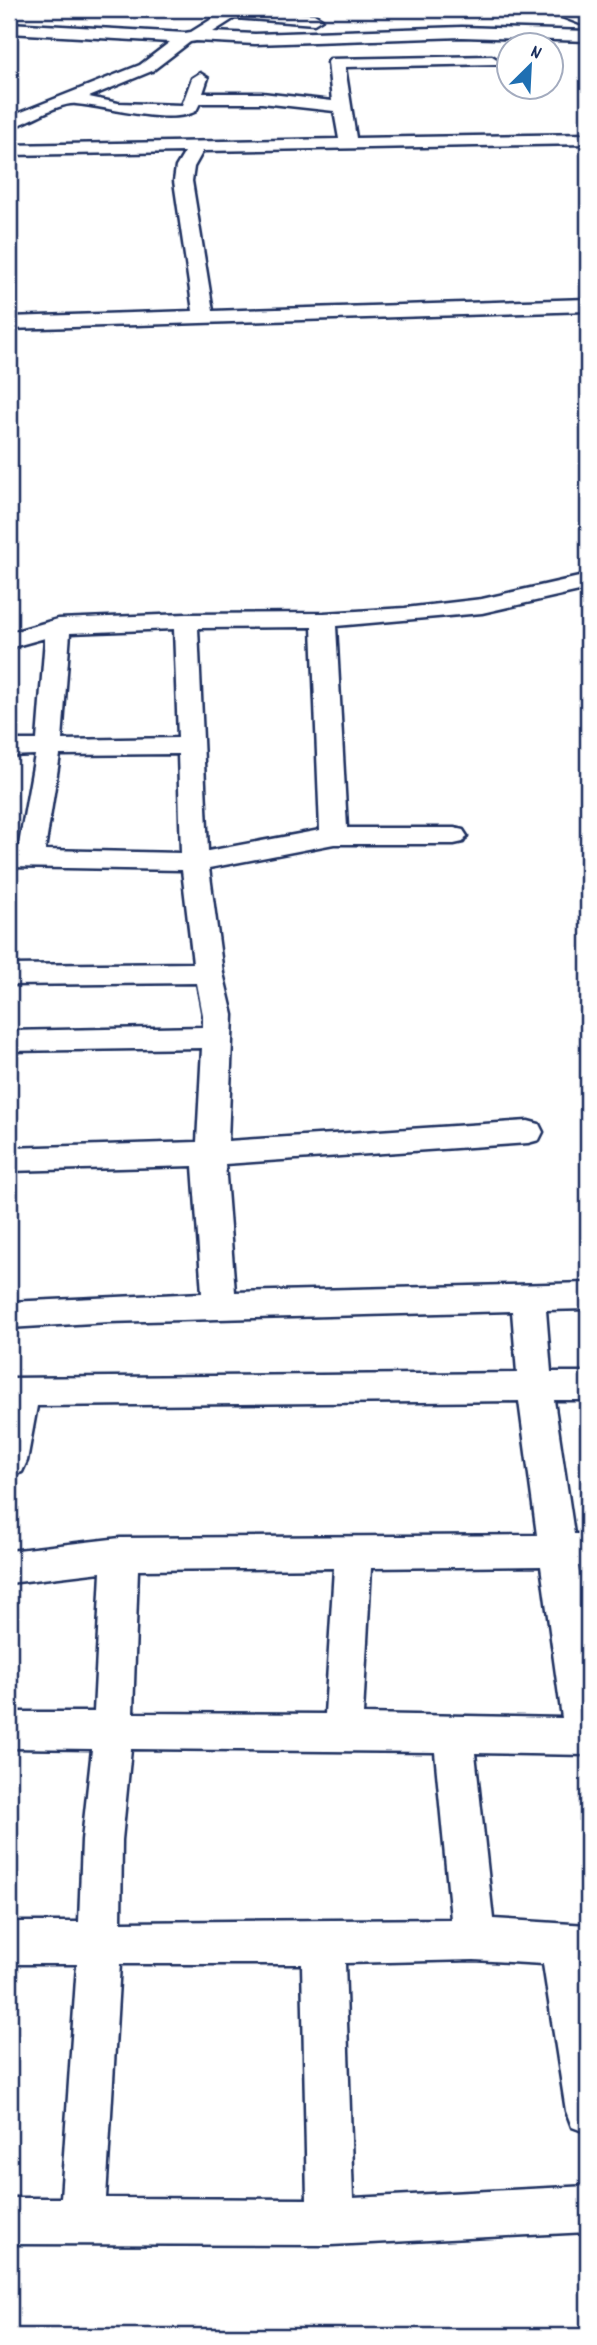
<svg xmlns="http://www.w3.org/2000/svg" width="597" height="2345" font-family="Dekko,sans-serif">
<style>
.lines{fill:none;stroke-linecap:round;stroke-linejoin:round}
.minor-casing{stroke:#1b2f5e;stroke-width:5}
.minor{fill:#fff;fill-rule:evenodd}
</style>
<rect width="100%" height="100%" fill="#fff"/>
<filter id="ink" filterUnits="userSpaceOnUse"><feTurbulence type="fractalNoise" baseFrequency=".0143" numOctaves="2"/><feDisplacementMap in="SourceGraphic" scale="14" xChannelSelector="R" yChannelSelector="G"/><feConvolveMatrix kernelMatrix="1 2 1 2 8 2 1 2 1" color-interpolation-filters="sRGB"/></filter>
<g filter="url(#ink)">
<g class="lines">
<defs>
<g id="minor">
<path d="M 228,9 L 314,14 L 322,19 L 314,24 L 235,18 L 213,32 L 255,34 L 462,27 L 588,31 L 588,41 L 462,37 L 255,44 L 196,41 L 190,42 L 152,71 L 89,97 L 118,103 L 182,105 L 192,78 L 200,73 L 208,78 L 203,93 L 262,93 L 332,101 L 328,62 L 330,59 L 492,56 L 500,61 L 498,64 L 345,67 L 356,138 L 588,134 L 588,144 L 203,151 L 194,167 L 192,181 L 213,311 L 588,299 L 588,311 L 9,329 L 9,317 L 193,311 L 174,181 L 176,167 L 185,152 L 9,155 L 9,145 L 339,139 L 334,111 L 262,103 L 200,103 L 196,111 C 170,126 105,106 76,104 C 59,102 27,124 9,128 L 9,117 L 140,65 L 170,42 L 9,33 L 9,23 L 185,33 L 191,32 Z"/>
<path d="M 546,9 L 567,9 L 588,17 L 588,27 L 549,12 Z"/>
<path d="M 588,575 L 588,589 L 482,613 L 336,626 L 347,828 L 454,828 L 463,830 L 467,836 L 463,842 L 454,844 L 334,844 L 209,868 L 223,973 L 233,1015 L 228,1141 L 528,1121 L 539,1124 L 543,1132 L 539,1140 L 528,1143 L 225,1164 L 235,1292 L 588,1283 L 588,1309 L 546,1310 L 551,1372 L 588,1372 L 588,1400 L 554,1400 L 574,1534 L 588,1534 L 588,1566 L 578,1566 L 588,1633 L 588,1755 L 475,1753 L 493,1919 L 588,1925 L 588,2133 L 572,2127 L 566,2111 L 543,1964 L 474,1960 L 345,1963 L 353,2198 L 588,2186 L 588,2232 L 331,2245 L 9,2244 L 9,2198 L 61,2198 L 77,1964 L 9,1964 L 9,1922 L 79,1922 L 82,1840 L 92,1749 L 9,1748 L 9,1712 L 94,1712 L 101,1572 L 9,1583 L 9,1551 L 120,1538 L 537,1535 L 519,1401 L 37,1406 L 27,1461 L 22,1472 L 9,1476 L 9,1378 L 517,1373 L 512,1311 L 109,1322 L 9,1328 L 9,1302 L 202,1293 L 193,1166 L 9,1171 L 9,1148 L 197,1142 L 202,1048 L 9,1051 L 9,1031 L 203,1027 L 203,1015 L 197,983 L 9,985 L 9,965 L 193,963 L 182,870 L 9,867 L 9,849 L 18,850 L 35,755 L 9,756 L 9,740 L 37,740 L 45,638 L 9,648 L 9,633 L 58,619 L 186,614 L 324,613 L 405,608 L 482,599 ZM 312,627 L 320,830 L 208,851 L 198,628 ZM 174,629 L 178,738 L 62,740 L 70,633 ZM 178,754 L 181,853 L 45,850 L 60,755 ZM 541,1566 L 562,1718 L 363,1714 L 371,1568 ZM 334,1568 L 325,1714 L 133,1713 L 138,1570 ZM 131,1749 L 435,1752 L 451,1919 L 121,1922 L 122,1840 ZM 120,1964 L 302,1964 L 307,2199 L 106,2198 Z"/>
</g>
</defs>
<use href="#minor" class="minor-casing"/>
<use href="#minor" class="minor"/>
</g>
</g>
<rect width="597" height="2345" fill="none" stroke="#fff" stroke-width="35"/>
<rect x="18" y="18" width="562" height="2310" fill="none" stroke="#1b2f5e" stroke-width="2.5" filter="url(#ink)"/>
<g transform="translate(530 66) rotate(24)"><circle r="33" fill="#ffffff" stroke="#a4acbf" stroke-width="2"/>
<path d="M0-5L12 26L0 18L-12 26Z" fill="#1f6fb2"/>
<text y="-10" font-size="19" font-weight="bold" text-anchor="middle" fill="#1b2f5e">N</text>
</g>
</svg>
